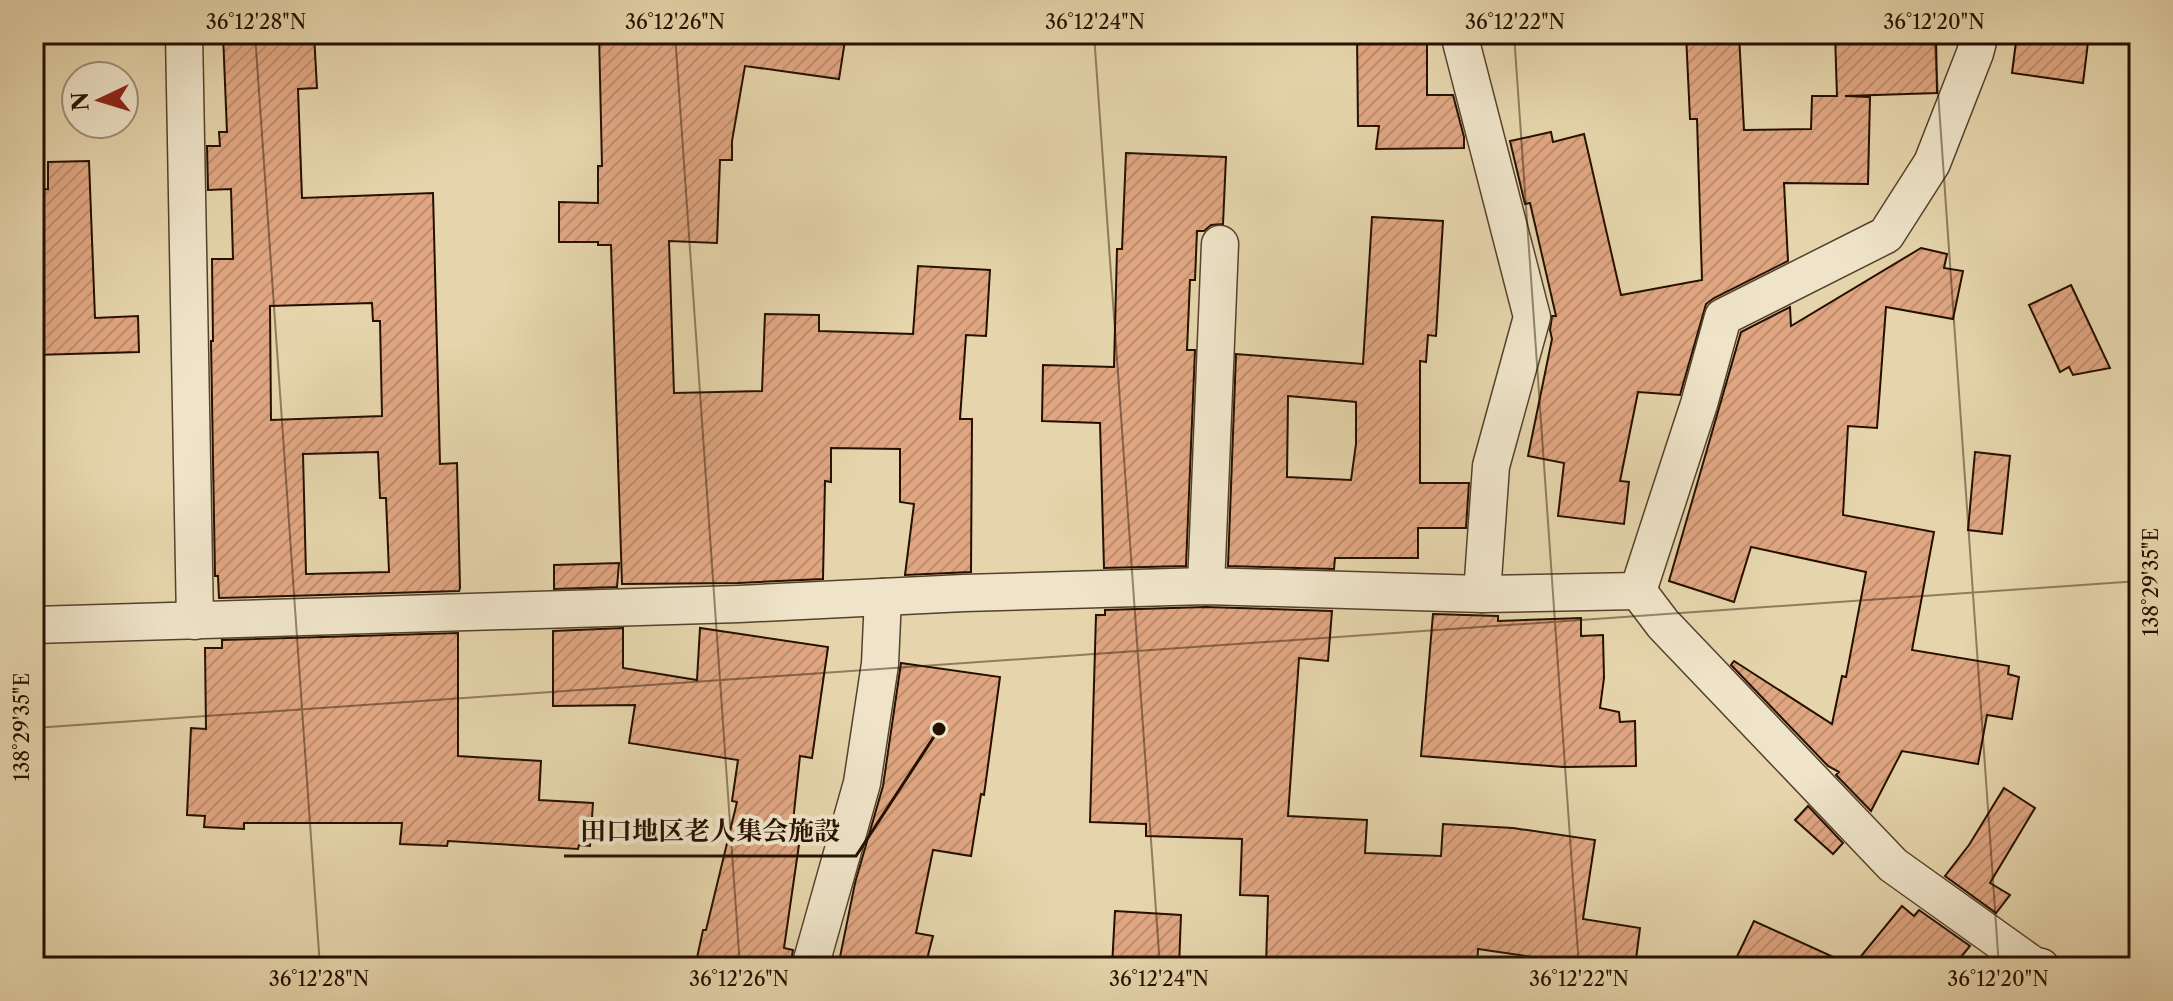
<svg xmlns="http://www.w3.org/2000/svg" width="2173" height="1001" font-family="'Libre Caslon Text','Noto Serif JP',serif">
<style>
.building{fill:url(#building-hatch);stroke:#251000;stroke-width:2;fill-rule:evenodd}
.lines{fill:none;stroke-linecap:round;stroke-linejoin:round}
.street-casing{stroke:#55412b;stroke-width:39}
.street{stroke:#efe4c9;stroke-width:36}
.ticks{fill:none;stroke:#251000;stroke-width:2;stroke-opacity:0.45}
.leader{fill:none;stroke:#251000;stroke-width:3}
.callout-dot{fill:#251000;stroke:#efe4c9;stroke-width:3}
.callout-label{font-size:26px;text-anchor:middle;font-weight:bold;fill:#251000;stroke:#efe4c9;stroke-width:8;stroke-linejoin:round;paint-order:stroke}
.neatline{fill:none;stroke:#251000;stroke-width:3}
.ticks-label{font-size:20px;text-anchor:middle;fill:#251000}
</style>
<defs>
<pattern id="building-hatch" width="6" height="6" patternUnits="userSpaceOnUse" patternTransform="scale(2)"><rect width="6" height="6" fill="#e0a682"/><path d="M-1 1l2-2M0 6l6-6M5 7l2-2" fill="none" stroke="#c08e6e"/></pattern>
</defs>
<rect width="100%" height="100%" fill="#e6d5ac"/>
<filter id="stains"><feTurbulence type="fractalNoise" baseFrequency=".0025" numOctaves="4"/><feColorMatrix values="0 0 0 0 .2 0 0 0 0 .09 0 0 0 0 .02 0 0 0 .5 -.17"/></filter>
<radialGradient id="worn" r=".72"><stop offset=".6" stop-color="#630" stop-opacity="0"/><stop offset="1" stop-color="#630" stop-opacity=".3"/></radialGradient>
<g class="building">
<path d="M 223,34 L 314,34 L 317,88 L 298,89 L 302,198 L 433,193 L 440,464 L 457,463 L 460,588 L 459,591 L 219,598 L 218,576 L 215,576 L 211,341 L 213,341 L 212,259 L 233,259 L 231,189 L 208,190 L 207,146 L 220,146 L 219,132 L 227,132 ZM 372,303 L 373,321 L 380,321 L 382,416 L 271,420 L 270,306 ZM 378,452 L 380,498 L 386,498 L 389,572 L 306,574 L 303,454 Z"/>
<path d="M 599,34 L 663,34 L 663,39 L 673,38 L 674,34 L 846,34 L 839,79 L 745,66 L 732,141 L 732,160 L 720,160 L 717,243 L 669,241 L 674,393 L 762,391 L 765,314 L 819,315 L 819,331 L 913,334 L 918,266 L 990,270 L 986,336 L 966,335 L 960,419 L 972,419 L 971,572 L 905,575 L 914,504 L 900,502 L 900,449 L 831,448 L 831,482 L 825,481 L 823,579 L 738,583 L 622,584 L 611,245 L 598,245 L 598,242 L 559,242 L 559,202 L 598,203 L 598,166 L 602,166 Z"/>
<path d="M 1357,34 L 1427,34 L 1427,95 L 1453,95 L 1464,137 L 1464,148 L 1376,149 L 1379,126 L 1358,126 Z"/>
<path d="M 1686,34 L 1739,34 L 1744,130 L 1811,129 L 1812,96 L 1837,96 L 1835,34 L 1936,34 L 1937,93 L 1845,96 L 1870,97 L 1868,184 L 1784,183 L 1788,261 L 1714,298 L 1706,304 L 1680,395 L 1638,392 L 1620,481 L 1629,482 L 1624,524 L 1558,516 L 1564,463 L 1528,456 L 1552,339 L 1550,330 L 1552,316 L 1556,316 L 1530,203 L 1525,204 L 1510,141 L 1551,132 L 1553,142 L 1584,134 L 1621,295 L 1702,280 L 1697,119 L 1690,119 Z"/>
<path d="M 2017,34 L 2032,34 L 2088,42 L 2083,83 L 2012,73 Z"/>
<path d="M 1126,153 L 1226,157 L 1223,224 L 1211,225 L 1204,231 L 1197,231 L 1195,280 L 1190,280 L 1187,350 L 1195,350 L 1186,566 L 1104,568 L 1100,423 L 1042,421 L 1043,365 L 1114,367 L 1117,249 L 1122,249 Z"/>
<path d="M 89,161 L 95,318 L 138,316 L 139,352 L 34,355 L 34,190 L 48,189 L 48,162 Z"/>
<path d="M 1372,217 L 1443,221 L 1436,336 L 1428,335 L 1426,362 L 1420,361 L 1420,483 L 1469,483 L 1466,528 L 1418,528 L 1418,558 L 1335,558 L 1334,569 L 1228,566 L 1236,354 L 1363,364 ZM 1288,396 L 1356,402 L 1356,444 L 1351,480 L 1287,477 Z"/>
<path d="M 1921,248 L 1947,254 L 1944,268 L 1963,271 L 1953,319 L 1886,307 L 1877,428 L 1848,426 L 1843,515 L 1934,532 L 1912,650 L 2009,666 L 2008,674 L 2019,677 L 2012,719 L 1987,715 L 1978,764 L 1902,751 L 1871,811 L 1836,775 L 1839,772 L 1828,766 L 1731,665 L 1734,661 L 1832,724 L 1842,676 L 1846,677 L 1866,572 L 1751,547 L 1734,602 L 1669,581 L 1741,332 L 1790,307 L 1791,326 Z"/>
<path d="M 2071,285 L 2110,368 L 2073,375 L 2069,367 L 2060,372 L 2029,305 Z"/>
<path d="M 1975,452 L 2010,456 L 2002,534 L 1968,530 Z"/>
<path d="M 619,563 L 617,587 L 554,589 L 554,565 Z"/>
<path d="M 1206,607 L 1332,611 L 1328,661 L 1299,658 L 1288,816 L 1367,820 L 1365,853 L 1441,856 L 1443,824 L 1513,828 L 1595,840 L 1583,919 L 1640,928 L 1635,967 L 1587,960 L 1586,965 L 1478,949 L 1477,967 L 1266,967 L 1268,896 L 1240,895 L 1242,839 L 1146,836 L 1146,824 L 1090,822 L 1096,615 L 1105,615 L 1105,610 Z"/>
<path d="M 1433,614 L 1498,616 L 1498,621 L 1581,618 L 1581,636 L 1603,635 L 1604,678 L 1600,708 L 1619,712 L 1620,722 L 1635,721 L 1636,766 L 1563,767 L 1421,756 Z"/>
<path d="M 623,628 L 623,668 L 697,680 L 700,628 L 828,647 L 812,758 L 800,756 L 793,822 L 802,824 L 784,948 L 793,950 L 790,967 L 695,967 L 703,930 L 706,930 L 737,802 L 732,801 L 738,760 L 629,743 L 635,705 L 553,706 L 553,631 Z"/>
<path d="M 458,633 L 458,756 L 541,761 L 539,800 L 593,803 L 590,846 L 579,845 L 578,849 L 448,841 L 447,846 L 400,844 L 402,823 L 244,823 L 244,829 L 204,827 L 205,816 L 187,815 L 191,728 L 206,729 L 205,648 L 222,648 L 222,640 Z"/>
<path d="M 901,663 L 1000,677 L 984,795 L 981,794 L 971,856 L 933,850 L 916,933 L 933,936 L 925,967 L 838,967 L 855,883 L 883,786 Z"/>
<path d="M 2004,788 L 2035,808 L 1990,883 L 2010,895 L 1996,913 L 1945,876 L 1969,845 Z"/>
<path d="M 1808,806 L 1843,843 L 1833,854 L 1795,820 Z"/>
<path d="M 1902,906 L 1914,916 L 1919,910 L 1970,946 L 1953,967 L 1732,967 L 1754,921 L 1853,966 Z"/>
<path d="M 1115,911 L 1181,915 L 1179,967 L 1112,967 Z"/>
</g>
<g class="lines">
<defs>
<g id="street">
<path d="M 184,34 L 195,621"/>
<path d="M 1459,34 L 1532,317 L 1491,466 L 1482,594"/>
<path d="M 1206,586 L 1220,244"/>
<path d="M 1638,591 L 1699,404 L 1723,317 L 1886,235 L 1932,163 L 1975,53 L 1980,34"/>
<path d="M 1638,591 L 1663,624 L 1893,865 L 2033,965 L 2041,967"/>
<path d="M 34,625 L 739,604 L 964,593 L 1206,586 L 1482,594 L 1638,591"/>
<path d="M 810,967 L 862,783 L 880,664 L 883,597"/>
</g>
</defs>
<use href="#street" class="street-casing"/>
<use href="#street" class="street"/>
</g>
<path class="ticks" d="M 255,34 L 320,967M 675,34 L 740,967M 1094,34 L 1160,967M 1514,34 L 1579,967M 1934,34 L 1999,967M 34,728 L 2139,581"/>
<path class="leader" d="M939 729L856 856H564"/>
<circle class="callout-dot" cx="939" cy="729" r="8"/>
<g class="callout-label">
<text x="710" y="840">田口地区老人集会施設</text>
</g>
<rect width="2173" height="1001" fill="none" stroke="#e6d5ac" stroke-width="88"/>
<g transform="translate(100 100) rotate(266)"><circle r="38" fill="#efe4c9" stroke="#9e8f79" stroke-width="2"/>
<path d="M0-6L14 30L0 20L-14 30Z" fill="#8f2418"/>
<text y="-12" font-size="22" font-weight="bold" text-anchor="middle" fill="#251000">N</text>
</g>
<rect x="44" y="44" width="2085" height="913" class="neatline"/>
<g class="ticks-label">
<text x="256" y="29">36°12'28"N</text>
<text x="675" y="29">36°12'26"N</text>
<text x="1095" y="29">36°12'24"N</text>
<text x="1515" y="29">36°12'22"N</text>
<text x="1934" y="29">36°12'20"N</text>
<text transform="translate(2151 582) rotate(-90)" y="7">138°29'35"E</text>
<text transform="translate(22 727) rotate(-90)" y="7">138°29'35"E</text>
<text x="319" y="986">36°12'28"N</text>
<text x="739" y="986">36°12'26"N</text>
<text x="1159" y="986">36°12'24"N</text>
<text x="1579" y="986">36°12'22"N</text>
<text x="1998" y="986">36°12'20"N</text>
</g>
<rect width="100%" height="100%" filter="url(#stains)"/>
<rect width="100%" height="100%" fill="url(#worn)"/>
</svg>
